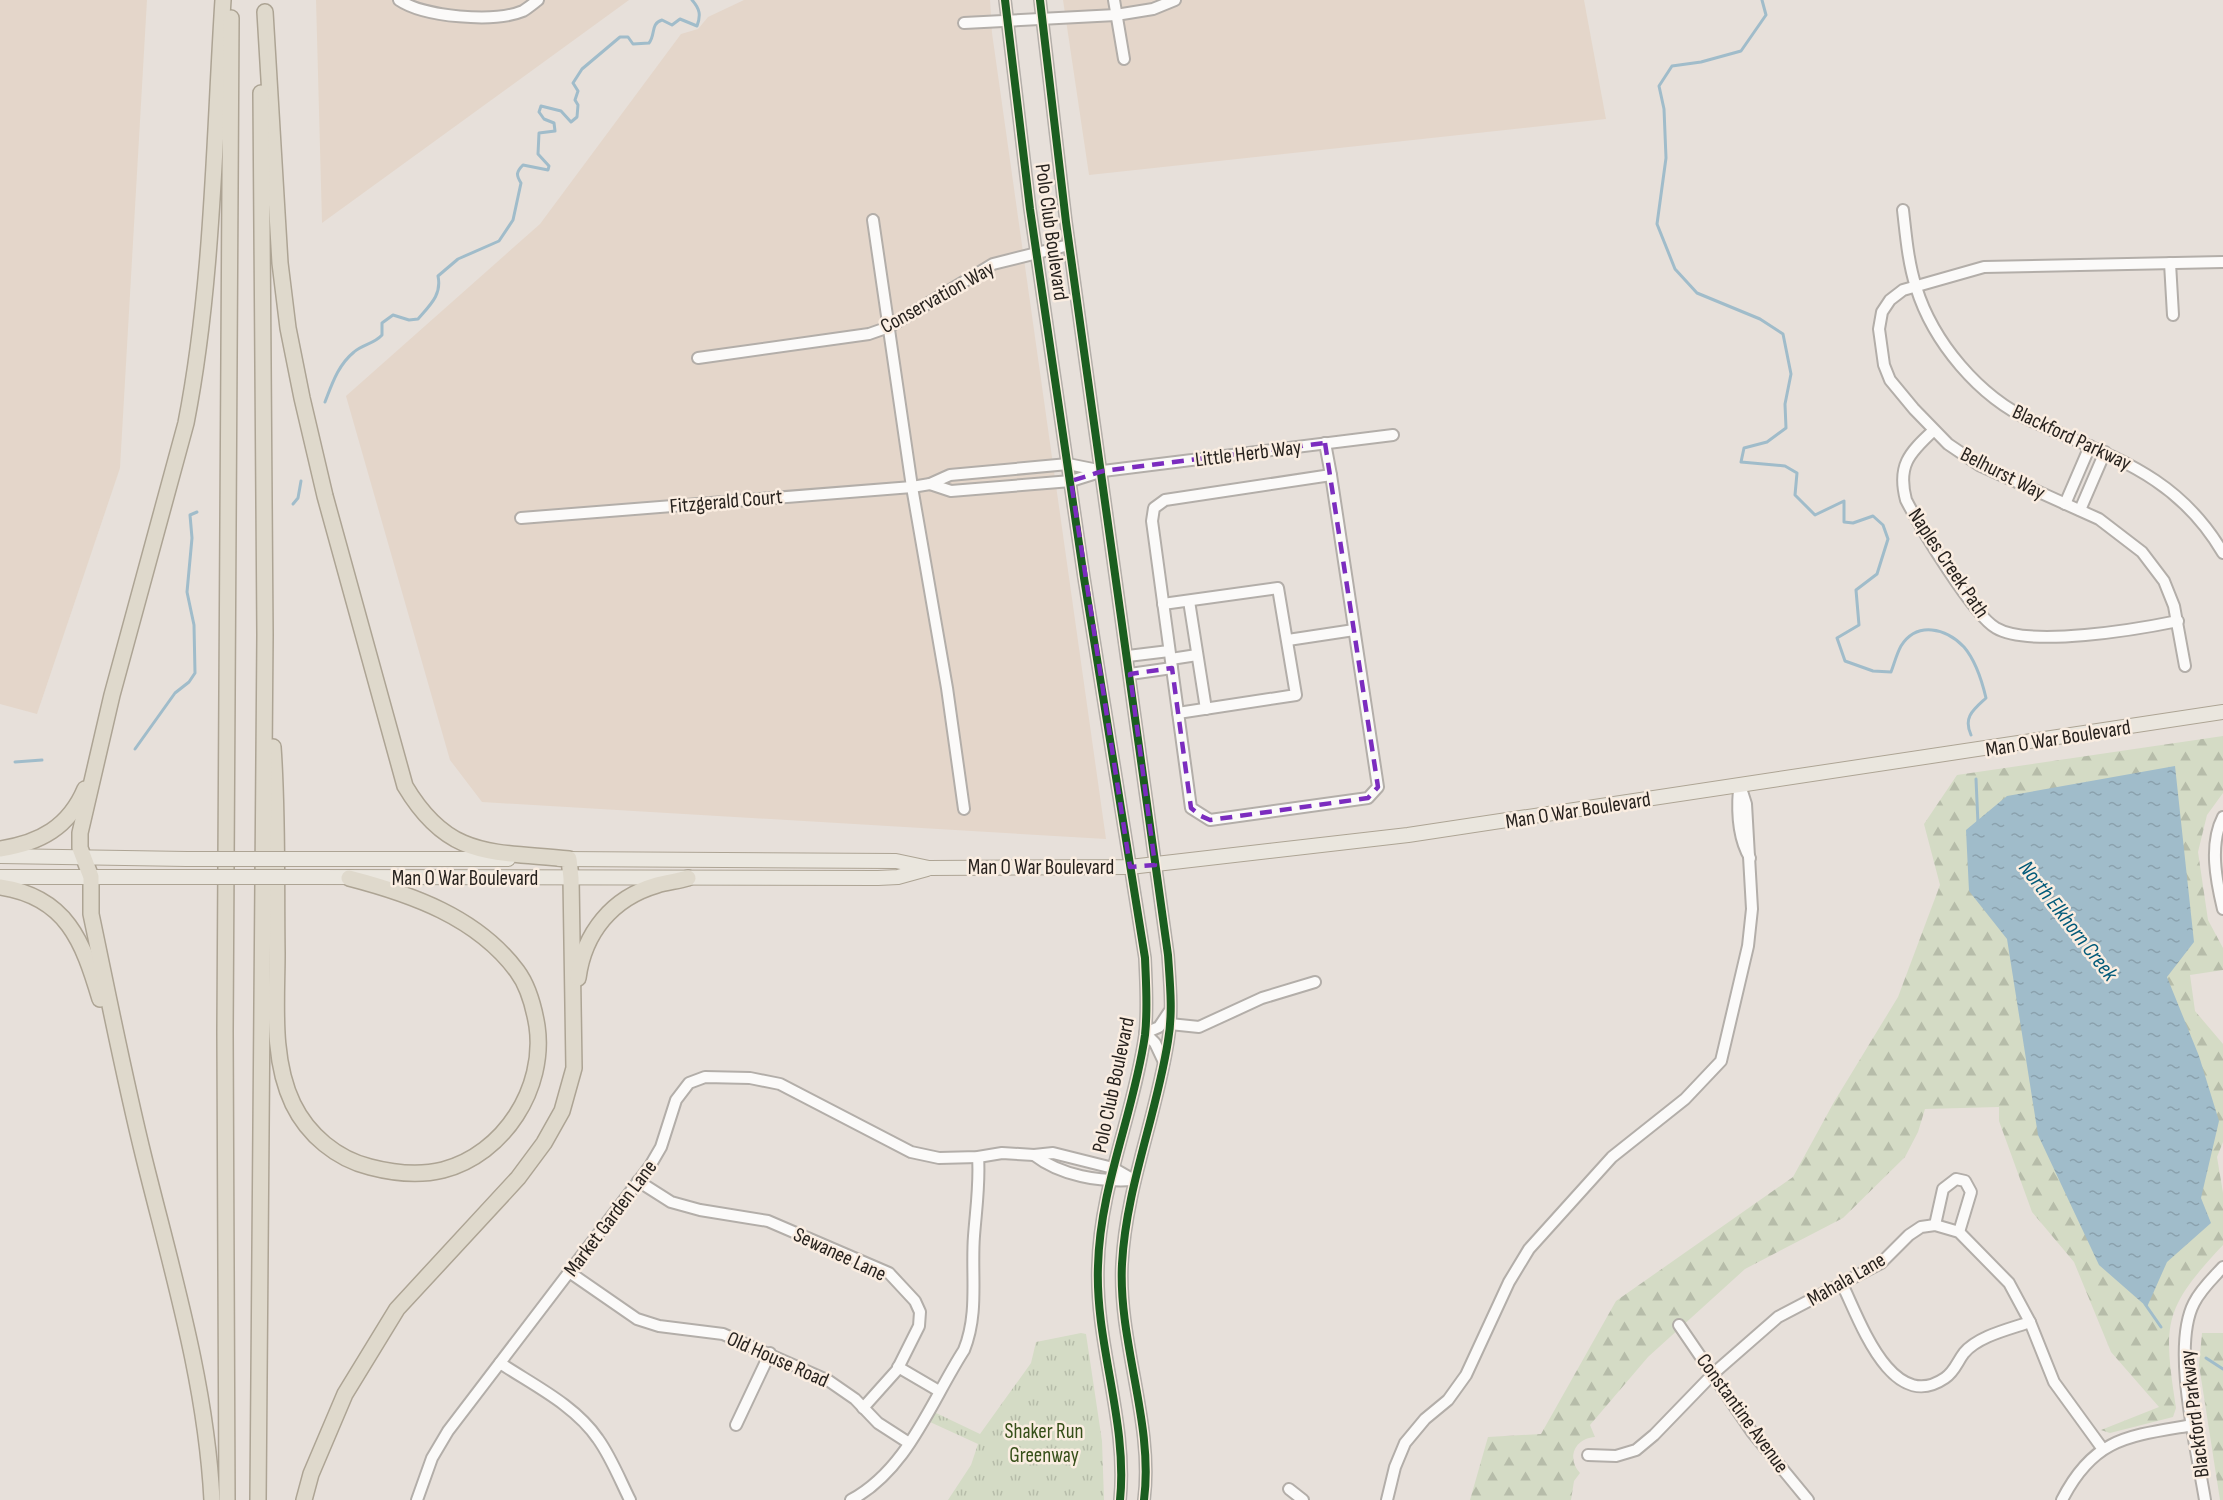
<svg xmlns="http://www.w3.org/2000/svg" width="2223" height="1500" font-family="'Sofia Sans Condensed',sans-serif">
<style>
.built{fill:#e4d6ca}
.forest{fill:url(#forest-firs)}
.park{fill:url(#park-tufts)}
.water{fill:url(#water-ripples)}
.lines{fill:none;stroke-linecap:round;stroke-linejoin:round}
.stream{stroke:#a0bcca;stroke-width:3}
.minor-casing{stroke:#b3aea9;stroke-width:14}
.major-casing{stroke:#ada494;stroke-width:16}
.highway-casing{stroke:#ada494;stroke-width:18}
.minor{stroke:#fbfaf9;stroke-width:10}
.major{stroke:#eae6de;stroke-width:14}
.highway{stroke:#dfd9cc;stroke-width:15}
.major-bridge-casing{stroke:#ada494;stroke-width:16;stroke-linecap:butt}
.major-bridge{stroke:#eae6de;stroke-width:14}
.cycleway-casing{stroke:#faede1;stroke-width:11}
.cycleway{stroke:#1b5e20;stroke-width:8}
.marked{fill:none;stroke:#7b2cbf;stroke-width:4.5;stroke-dasharray:12 8;stroke-linejoin:round}
.labels{text-anchor:middle;stroke-width:5;stroke-linejoin:round;paint-order:stroke}
.street-label{font-size:21px;fill:#27221e;stroke:#faede1}
.park-label{font-size:21px;fill:#364f18;stroke:#faede1}
.water-label{font-size:22px;font-style:italic;fill:#025a79;stroke:#faede1}
</style>
<defs>
<pattern id="forest-firs" width="22" height="20" patternUnits="userSpaceOnUse" patternTransform="scale(1.5)"><rect width="22" height="20" fill="#d4dbc5"/><path d="M5 1l3.5 6h-7zM16 11l3.5 6h-7z" fill="#b6bca9"/></pattern>
<pattern id="park-tufts" width="24" height="20" patternUnits="userSpaceOnUse" patternTransform="scale(1.5)"><rect width="24" height="20" fill="#d4dbc5"/><path d="M3 7l-1-3M5 7V3M7 7l1-3M15 17l-1-3M17 17v-4M19 17l1-3" fill="none" stroke="#b6bca9"/></pattern>
<pattern id="water-ripples" width="26" height="14" patternUnits="userSpaceOnUse" patternTransform="scale(1.5)"><rect width="26" height="14" fill="#a0bcca"/><path d="M2 4q2-2 4 0t4 0M15 11q2-2 4 0t4 0" fill="none" stroke="#8aa1ad"/></pattern>
</defs>
<rect width="100%" height="100%" fill="#e7e0da"/>
<g class="built">
<path d="M 0,0 L 147,0 L 120,468 L 37,714 L 0,704 Z"/>
<path d="M 316,0 L 629,0 L 322,223 Z"/>
<path d="M 744,0 L 990,0 L 992,33 L 1106,839 L 482,802 L 450,760 L 346,396 L 540,224 L 681,34 L 698,29 L 708,17 Z"/>
<path d="M 1063,0 L 1584,0 L 1606,119 L 1089,175 Z"/>
</g>
<g class="forest">
<path d="M 2223,736 L 2223,793 L 2207,815 L 2198,852 L 2208,920 L 2223,948 L 2223,970 L 2190,975 L 2195,1011 L 2223,1044 L 2223,1142 L 2217,1157 L 2223,1193 L 2223,1245 C 2163,1309 2163,1323 2176,1408 L 2173,1417 L 2110,1433 L 2101,1430 L 2159,1407 L 2111,1352 L 2074,1262 L 2032,1212 L 1999,1121 L 1999,1107 L 1925,1109 L 1918,1132 L 1905,1157 L 1843,1218 L 1745,1269 L 1648,1357 L 1590,1425 L 1595,1437 C 1575,1438 1566,1458 1580,1473 L 1574,1481 L 1571,1500 L 1470,1500 L 1488,1437 L 1541,1434 L 1616,1301 L 1793,1177 L 1834,1102 L 1898,997 L 1940,885 L 1924,824 L 1957,775 Z"/>
<path d="M 2202,1333 L 2223,1333 L 2223,1500 L 2220,1500 L 2199,1365 Z"/>
</g>
<path class="park" d="M 1081,1333 L 1086,1334 L 1102,1441 L 1104,1500 L 948,1500 L 971,1465 L 978,1444 L 930,1422 L 934,1412 L 980,1434 L 1031,1363 L 1036,1342 Z"/>
<path class="water" d="M 2175,766 L 2194,942 L 2167,977 L 2199,1056 L 2219,1121 L 2201,1198 L 2211,1223 L 2167,1262 L 2147,1307 L 2099,1265 L 2038,1135 L 2007,939 L 1969,891 L 1966,830 L 2007,796 Z"/>
<g class="lines">
<g class="stream">
<path d="M 1762,0 L 1766,15 L 1741,51 L 1701,62 L 1672,66 L 1659,86 L 1664,109 L 1666,158 L 1657,224 L 1675,269 L 1697,293 L 1760,319 L 1783,334 L 1791,374 L 1785,404 L 1786,428 L 1767,442 L 1744,448 L 1741,462 L 1785,466 L 1797,473 L 1795,495 L 1815,515 L 1844,501 L 1844,522 L 1853,523 L 1873,516 L 1883,525 L 1888,539 L 1877,574 L 1856,590 L 1859,625 L 1837,638 L 1845,661 L 1873,671 L 1891,672 C 1894,664 1897,653 1901,646 C 1917,621 1946,628 1964,647 C 1976,661 1982,681 1986,698 C 1973,710 1963,717 1971,735"/>
<path d="M 325,402 C 332,384 338,365 354,352 C 363,344 374,344 382,335 L 382,323 L 393,315 L 409,320 L 418,319 C 430,305 442,295 438,276 L 458,259 L 499,241 L 513,220 L 521,183 C 516,175 516,172 523,165 L 548,170 L 549,166 L 538,154 L 539,133 L 555,131 L 554,123 L 544,119 L 539,112 L 541,106 L 561,111 L 571,122 L 577,117 L 578,105 L 575,100 L 578,91 L 573,83 L 582,69 L 620,37 L 628,37 L 633,44 L 649,43 C 656,34 650,24 662,20 L 672,25 L 680,19 L 697,26 C 701,15 700,9 692,0"/>
<path d="M 293,504 L 298,498 L 301,481"/>
<path d="M 135,749 L 175,693 L 189,682 L 195,673 L 194,625 L 187,592 L 192,538 L 190,515 L 197,512"/>
<path d="M 15,762 L 42,760"/>
<path d="M 1976,779 L 1978,824"/>
<path d="M 2145,1304 L 2161,1327"/>
<path d="M 2206,1358 L 2223,1369"/>
</g>
<defs>
<g id="minor">
<path d="M 399,0 C 424,17 494,23 523,11 C 528,8 534,3 538,0"/>
<path d="M 1005,0 L 1030,209 L 1084,578 L 1145,958 C 1146,984 1148,1009 1145,1035 C 1134,1113 1100,1186 1098,1266 C 1095,1344 1128,1422 1120,1500"/>
<path d="M 1040,0 L 1066,222 L 1168,955 C 1170,984 1173,1013 1168,1041 C 1156,1117 1126,1188 1122,1264 C 1118,1342 1154,1424 1144,1500"/>
<path d="M 1114,0 L 1124,59"/>
<path d="M 964,23 L 1116,15 L 1153,9 L 1175,0"/>
<path d="M 1903,210 C 1906,236 1908,262 1916,287 C 1933,342 1979,397 2032,421 C 2110,457 2176,473 2223,553"/>
<path d="M 873,220 L 912,487 L 947,688 L 964,809"/>
<path d="M 2170,263 L 2173,315"/>
<path d="M 698,358 L 869,334 L 889,327 L 993,264 L 1069,245"/>
<path d="M 1933,431 C 1909,453 1897,466 1906,500 C 1920,527 1973,615 1996,628 C 2030,648 2139,629 2178,621"/>
<path d="M 1325,443 L 1331,475"/>
<path d="M 1331,475 L 1378,787 L 1368,798 L 1210,820 L 1191,808 L 1152,521 L 1154,508 L 1165,500 Z"/>
<path d="M 930,484 L 951,491 L 1071,481 L 1103,471 L 1393,435"/>
<path d="M 2065,504 L 2090,446"/>
<path d="M 2080,510 L 2105,452"/>
<path d="M 521,518 L 912,487 L 930,484 L 950,475 L 1068,464 L 1103,471"/>
<path d="M 1189,601 L 1206,709"/>
<path d="M 1163,604 L 1278,588 L 1296,695 L 1178,713"/>
<path d="M 1288,640 L 1354,630"/>
<path d="M 1128,656 L 1169,651"/>
<path d="M 1171,659 L 1197,655"/>
<path d="M 2185,666 L 2174,606 L 2164,581 L 2142,552 L 2099,519 L 1979,465 L 1948,444 L 1914,409 L 1890,380 L 1884,365 L 1879,329 L 1882,312 L 1890,300 L 1903,290 L 1984,267 L 2223,262"/>
<path d="M 1130,674 L 1172,668"/>
<path d="M 1739,789 C 1737,812 1738,838 1750,858"/>
<path d="M 2223,817 C 2209,844 2216,880 2223,909"/>
<path d="M 1170,1024 L 1199,1027 L 1262,998 L 1315,982"/>
<path d="M 1164,1062 L 1155,1043 L 1145,1033 L 1159,1027 L 1169,1012"/>
<path d="M 1034,1155 C 1061,1176 1100,1182 1133,1180"/>
<path d="M 638,1181 L 671,1202 L 700,1210 L 768,1221 L 889,1273 L 915,1301 L 920,1312 L 919,1326 L 897,1370 L 863,1408"/>
<path d="M 1935,1225 L 1943,1189 L 1956,1179 L 1965,1181 L 1971,1192 L 1959,1232"/>
<path d="M 569,1272 L 637,1319 L 659,1326 L 723,1334 L 829,1381 L 855,1399 L 878,1423 L 909,1443"/>
<path d="M 1842,1284 C 1859,1318 1891,1415 1945,1378 C 1955,1371 1957,1362 1964,1353 C 1978,1336 2010,1329 2030,1322"/>
<path d="M 1679,1325 L 1752,1432 L 1808,1500"/>
<path d="M 500,1363 C 533,1385 575,1405 598,1439 C 611,1457 620,1480 630,1500"/>
<path d="M 898,1367 L 939,1391"/>
<path d="M 736,1425 L 770,1353"/>
<path d="M 1588,1455 L 1616,1456 L 1636,1450 L 1654,1435 L 1714,1373 L 1778,1317 L 1881,1263 L 1909,1235 L 1921,1227 L 1935,1225 L 1959,1232 L 2009,1283 L 2030,1322 L 2054,1382 L 2102,1448"/>
<path d="M 1289,1489 L 1303,1500"/>
<path d="M 417,1500 L 432,1458 L 448,1431 L 650,1166 L 661,1147 L 676,1100 L 689,1083 L 705,1077 L 750,1078 L 780,1084 L 911,1152 L 939,1158 L 978,1157 L 1002,1153 L 1034,1155 L 1053,1153 L 1113,1168 L 1134,1180"/>
<path d="M 851,1500 C 908,1469 930,1403 964,1350 C 979,1313 971,1274 974,1236 C 976,1209 980,1183 978,1157"/>
<path d="M 1387,1500 L 1395,1467 L 1405,1443 L 1425,1419 L 1448,1400 L 1466,1375 L 1509,1282 L 1529,1249 L 1612,1157 L 1685,1099 L 1721,1061 L 1748,946 L 1752,909 L 1746,804 L 1740,785"/>
<path d="M 2062,1500 C 2094,1437 2129,1436 2193,1425"/>
<path d="M 2205,1500 C 2197,1450 2171,1347 2194,1303 C 2201,1289 2213,1278 2223,1267"/>
</g>
<g id="major">
<path d="M 0,856 L 187,859"/>
<path d="M 300,859 L 508,859"/>
<path d="M 560,859 L 896,861 L 929,868 L 1130,867 L 1408,835 L 2223,712"/>
<path d="M 0,877 L 187,877"/>
<path d="M 300,877 L 878,878 L 898,877 L 927,869"/>
</g>
<g id="highway">
<path d="M 265,12 L 280,263 L 288,328 L 302,398 L 325,496 L 405,786 C 449,860 492,851 569,859 L 571,878 L 574,1068 L 562,1111 L 544,1143 L 518,1178 L 397,1309 L 345,1394 L 311,1474 L 304,1500"/>
<path d="M 273,747 C 278,816 276,885 277,953 C 277,1002 271,1058 293,1104 C 308,1135 337,1159 370,1167 C 393,1173 419,1176 443,1170 C 504,1154 546,1088 537,1026 C 534,1008 529,987 517,971 C 477,917 411,894 349,878"/>
<path d="M 0,849 C 40,843 69,827 85,789"/>
<path d="M 0,887 C 67,897 83,942 100,999"/>
<path d="M 578,978 C 584,933 612,898 657,885 C 667,882 678,881 688,878"/>
<path d="M 212,1500 C 206,1383 172,1271 144,1158 C 124,1077 108,995 91,914 L 91,877 L 80,848 L 80,833 L 112,695 L 186,423 C 213,285 214,140 223,0"/>
<path d="M 227,1500 L 225,1032 L 231,18"/>
<path d="M 258,1500 L 265,635 L 261,93"/>
</g>
</defs>
<use href="#minor" class="minor-casing"/>
<use href="#major" class="major-casing"/>
<use href="#highway" class="highway-casing"/>
<use href="#minor" class="minor"/>
<use href="#major" class="major"/>
<use href="#highway" class="highway"/>
<defs>
<g id="major-bridge">
<path d="M 187,859 L 300,859"/>
<path d="M 187,877 L 300,877"/>
</g>
</defs>
<use href="#major-bridge" class="major-bridge-casing"/>
<use href="#major-bridge" class="major-bridge"/>
<defs>
<g id="cycleway">
<path d="M 1005,0 L 1030,209 L 1084,578 L 1145,958 C 1146,984 1148,1009 1145,1035 C 1134,1113 1100,1186 1098,1266 C 1095,1344 1128,1422 1120,1500"/>
<path d="M 1040,0 L 1066,222 L 1168,955 C 1170,984 1173,1013 1168,1041 C 1156,1117 1126,1188 1122,1264 C 1118,1342 1154,1424 1144,1500"/>
</g>
</defs>
<use href="#cycleway" class="cycleway-casing"/>
<use href="#cycleway" class="cycleway"/>
</g>
<path class="marked" d="M 1325,443 L 1378,787 L 1368,798 L 1210,820 L 1201,816 L 1191,808 L 1172,668 L 1130,674 L 1155,865 L 1130,867 L 1071,481 L 1103,471 Z"/>
<g class="labels">
<g class="street-label">
<text transform="translate(1052 232) rotate(82)" y="7">Polo Club Boulevard</text>
<text transform="translate(937 297) rotate(-29)" y="7">Conservation Way</text>
<text transform="translate(2072 437) rotate(25)" y="7">Blackford Parkway</text>
<text transform="translate(1248 453) rotate(-7)" y="7">Little Herb Way</text>
<text transform="translate(2003 473) rotate(27)" y="7">Belhurst Way</text>
<text transform="translate(726 501) rotate(-5)" y="7">Fitzgerald Court</text>
<text transform="translate(1949 563) rotate(56)" y="7">Naples Creek Path</text>
<text transform="translate(2058 738) rotate(-9)" y="7">Man O War Boulevard</text>
<text transform="translate(1578 810) rotate(-9)" y="7">Man O War Boulevard</text>
<text x="1041" y="874">Man O War Boulevard</text>
<text x="465" y="885">Man O War Boulevard</text>
<text transform="translate(1113 1085) rotate(-78)" y="7">Polo Club Boulevard</text>
<text transform="translate(610 1218) rotate(-53)" y="7">Market Garden Lane</text>
<text transform="translate(840 1254) rotate(25)" y="7">Sewanee Lane</text>
<text transform="translate(1846 1279) rotate(-30)" y="7">Mahala Lane</text>
<text transform="translate(778 1359) rotate(24)" y="7">Old House Road</text>
<text transform="translate(1743 1413) rotate(54)" y="7">Constantine Avenue</text>
<text transform="translate(2194 1414) rotate(-97)" y="7">Blackford Parkway</text>
</g>
<g class="park-label">
<text x="1044" y="1438">Shaker Run<tspan x="1044" dy="24">Greenway</tspan></text>
</g>
<g class="water-label">
<text transform="translate(2069 920) rotate(52)" y="8">North Elkhorn Creek</text>
</g>
</g>
</svg>
